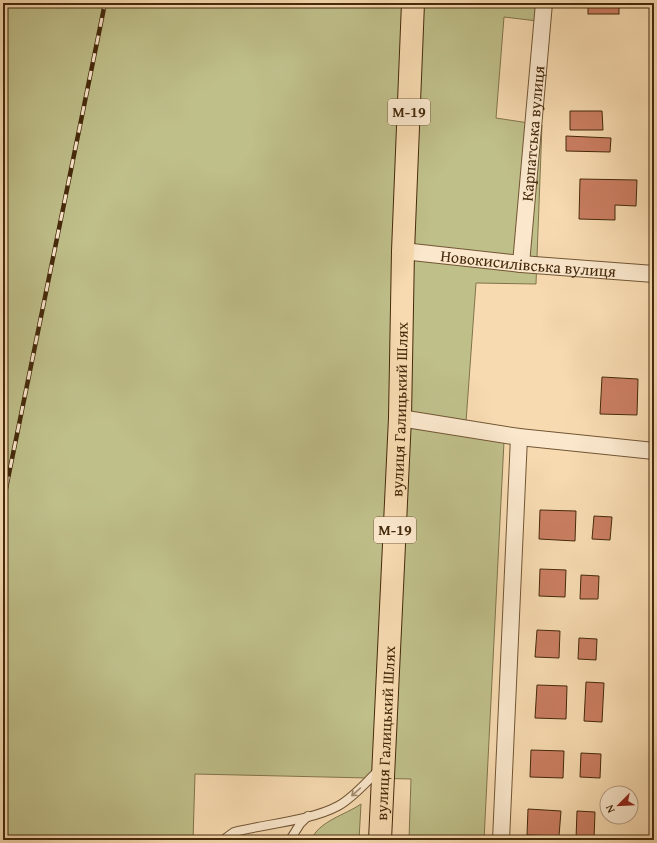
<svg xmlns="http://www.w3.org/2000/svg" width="657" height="843" font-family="'Gentium Book Plus',serif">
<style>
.green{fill:#bfbf8a;stroke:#82744a}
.building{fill:#ca7e62;stroke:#452a0b}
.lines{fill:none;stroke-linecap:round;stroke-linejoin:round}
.service-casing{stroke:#725634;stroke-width:10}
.minor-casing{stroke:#725634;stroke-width:18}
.trunk-casing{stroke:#452a0b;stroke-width:24}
.service{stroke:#fae7cc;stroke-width:8}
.minor{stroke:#fae7cc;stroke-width:16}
.trunk{stroke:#f7dab0;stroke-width:22}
.rail-casing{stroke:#452a0b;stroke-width:4.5}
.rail{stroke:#fae7cc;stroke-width:3;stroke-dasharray:9;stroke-linecap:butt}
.oneway{stroke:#a0886c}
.labels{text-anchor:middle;stroke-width:3;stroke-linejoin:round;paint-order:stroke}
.shield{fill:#fae7cc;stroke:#7b6345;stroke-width:1}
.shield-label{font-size:15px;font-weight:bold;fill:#452a0b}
.street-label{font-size:16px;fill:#452a0b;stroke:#fae7cc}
</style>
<rect width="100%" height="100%" fill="#f7dab0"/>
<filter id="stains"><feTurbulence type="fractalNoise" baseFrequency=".005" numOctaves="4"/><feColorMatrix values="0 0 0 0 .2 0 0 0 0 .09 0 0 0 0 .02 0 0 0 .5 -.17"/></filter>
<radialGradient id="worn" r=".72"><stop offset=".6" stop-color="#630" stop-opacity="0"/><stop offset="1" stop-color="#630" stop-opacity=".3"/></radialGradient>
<g class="green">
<path d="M 3,3 L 548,3 L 546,22 L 504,17 L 496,118 L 542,125 L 536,284 L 476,283 L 465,436 L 504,441 L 484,840 L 409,840 L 411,779 L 195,774 L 193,840 L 3,840 Z"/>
<path d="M 361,804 L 359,840 L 311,840 C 319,821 345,815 361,804 Z"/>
</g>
<g class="building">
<rect x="588" y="3" width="31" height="11"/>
<path d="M 570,111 L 602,111 L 603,130 L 570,130 Z"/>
<path d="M 566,136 L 611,138 L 610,152 L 566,151 Z"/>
<path d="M 580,179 L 637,180 L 636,206 L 615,205 L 615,220 L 579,219 Z"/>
<path d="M 602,377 L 638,379 L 637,415 L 600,414 Z"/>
<path d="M 540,510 L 576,511 L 575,541 L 539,539 Z"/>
<path d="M 594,516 L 612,517 L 610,540 L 592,539 Z"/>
<path d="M 540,569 L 566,570 L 565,597 L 539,596 Z"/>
<path d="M 581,575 L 599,576 L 598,599 L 580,599 Z"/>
<path d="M 537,630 L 560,631 L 559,658 L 535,657 Z"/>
<path d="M 579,638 L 597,639 L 596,660 L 578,659 Z"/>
<path d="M 586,682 L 604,683 L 602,722 L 584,721 Z"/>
<path d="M 537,685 L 567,686 L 566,719 L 535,718 Z"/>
<path d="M 531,750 L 564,751 L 563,778 L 530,777 Z"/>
<path d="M 581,753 L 601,754 L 600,778 L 580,777 Z"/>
<path d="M 528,809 L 561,811 L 559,836 L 527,835 Z"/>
<path d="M 577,811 L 595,812 L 594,839 L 576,839 Z"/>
</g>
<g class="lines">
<defs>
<g id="service">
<path d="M 223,840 L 234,832 C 265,824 310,821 338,806 C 353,798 366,782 379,770"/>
<path d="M 290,840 L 300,824 L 308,816"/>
</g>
<g id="minor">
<path id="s1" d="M 403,251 L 521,264 L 654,274"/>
<path id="s2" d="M 521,264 L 544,3"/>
<path d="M 400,418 L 519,437 L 654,451"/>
<path d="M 501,840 L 519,437"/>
</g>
<g id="trunk">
<path id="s3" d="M 380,840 L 400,418 L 403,251 L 413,3"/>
</g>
</defs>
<use href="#service" class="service-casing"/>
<use href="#minor" class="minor-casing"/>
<use href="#trunk" class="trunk-casing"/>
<use href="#service" class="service"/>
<use href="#minor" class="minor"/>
<use href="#trunk" class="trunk"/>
<defs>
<path id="rail" d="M 3,503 L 105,3"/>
</defs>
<use href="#rail" class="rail-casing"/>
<use href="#rail" class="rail"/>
</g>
<defs><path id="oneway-shaft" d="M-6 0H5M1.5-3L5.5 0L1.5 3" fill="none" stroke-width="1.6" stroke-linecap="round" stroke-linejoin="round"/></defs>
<use class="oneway" href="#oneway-shaft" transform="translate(356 792) rotate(138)"/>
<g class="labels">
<g class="shield">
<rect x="388" y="99" width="42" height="26" rx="3"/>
<rect x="374" y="517" width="42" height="26" rx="3"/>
</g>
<g class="shield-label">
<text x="409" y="117">М-19</text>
<text x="395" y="535">М-19</text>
</g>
<g class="street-label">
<text dy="6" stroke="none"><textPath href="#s2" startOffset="131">Карпатська вулиця</textPath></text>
<text dy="6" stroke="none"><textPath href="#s1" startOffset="126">Новокисилівська вулиця</textPath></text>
<text dy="6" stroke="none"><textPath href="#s3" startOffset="431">вулиця Галицький Шлях</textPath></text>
<text dy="6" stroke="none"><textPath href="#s3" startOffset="107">вулиця Галицький Шлях</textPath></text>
</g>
</g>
<rect width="657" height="843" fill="none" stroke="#f7dab0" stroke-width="16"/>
<rect x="4" y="4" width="649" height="835" fill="none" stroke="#452a0b" stroke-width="2"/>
<rect x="8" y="8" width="641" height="827" fill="none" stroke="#452a0b"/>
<g transform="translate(619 805) rotate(246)"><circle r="19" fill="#fae7cc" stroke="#b29b7f"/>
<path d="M0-3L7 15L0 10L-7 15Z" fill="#8f2418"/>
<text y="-6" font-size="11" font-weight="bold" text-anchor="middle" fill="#452a0b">N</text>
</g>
<rect width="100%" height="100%" filter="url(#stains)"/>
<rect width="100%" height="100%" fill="url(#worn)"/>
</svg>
